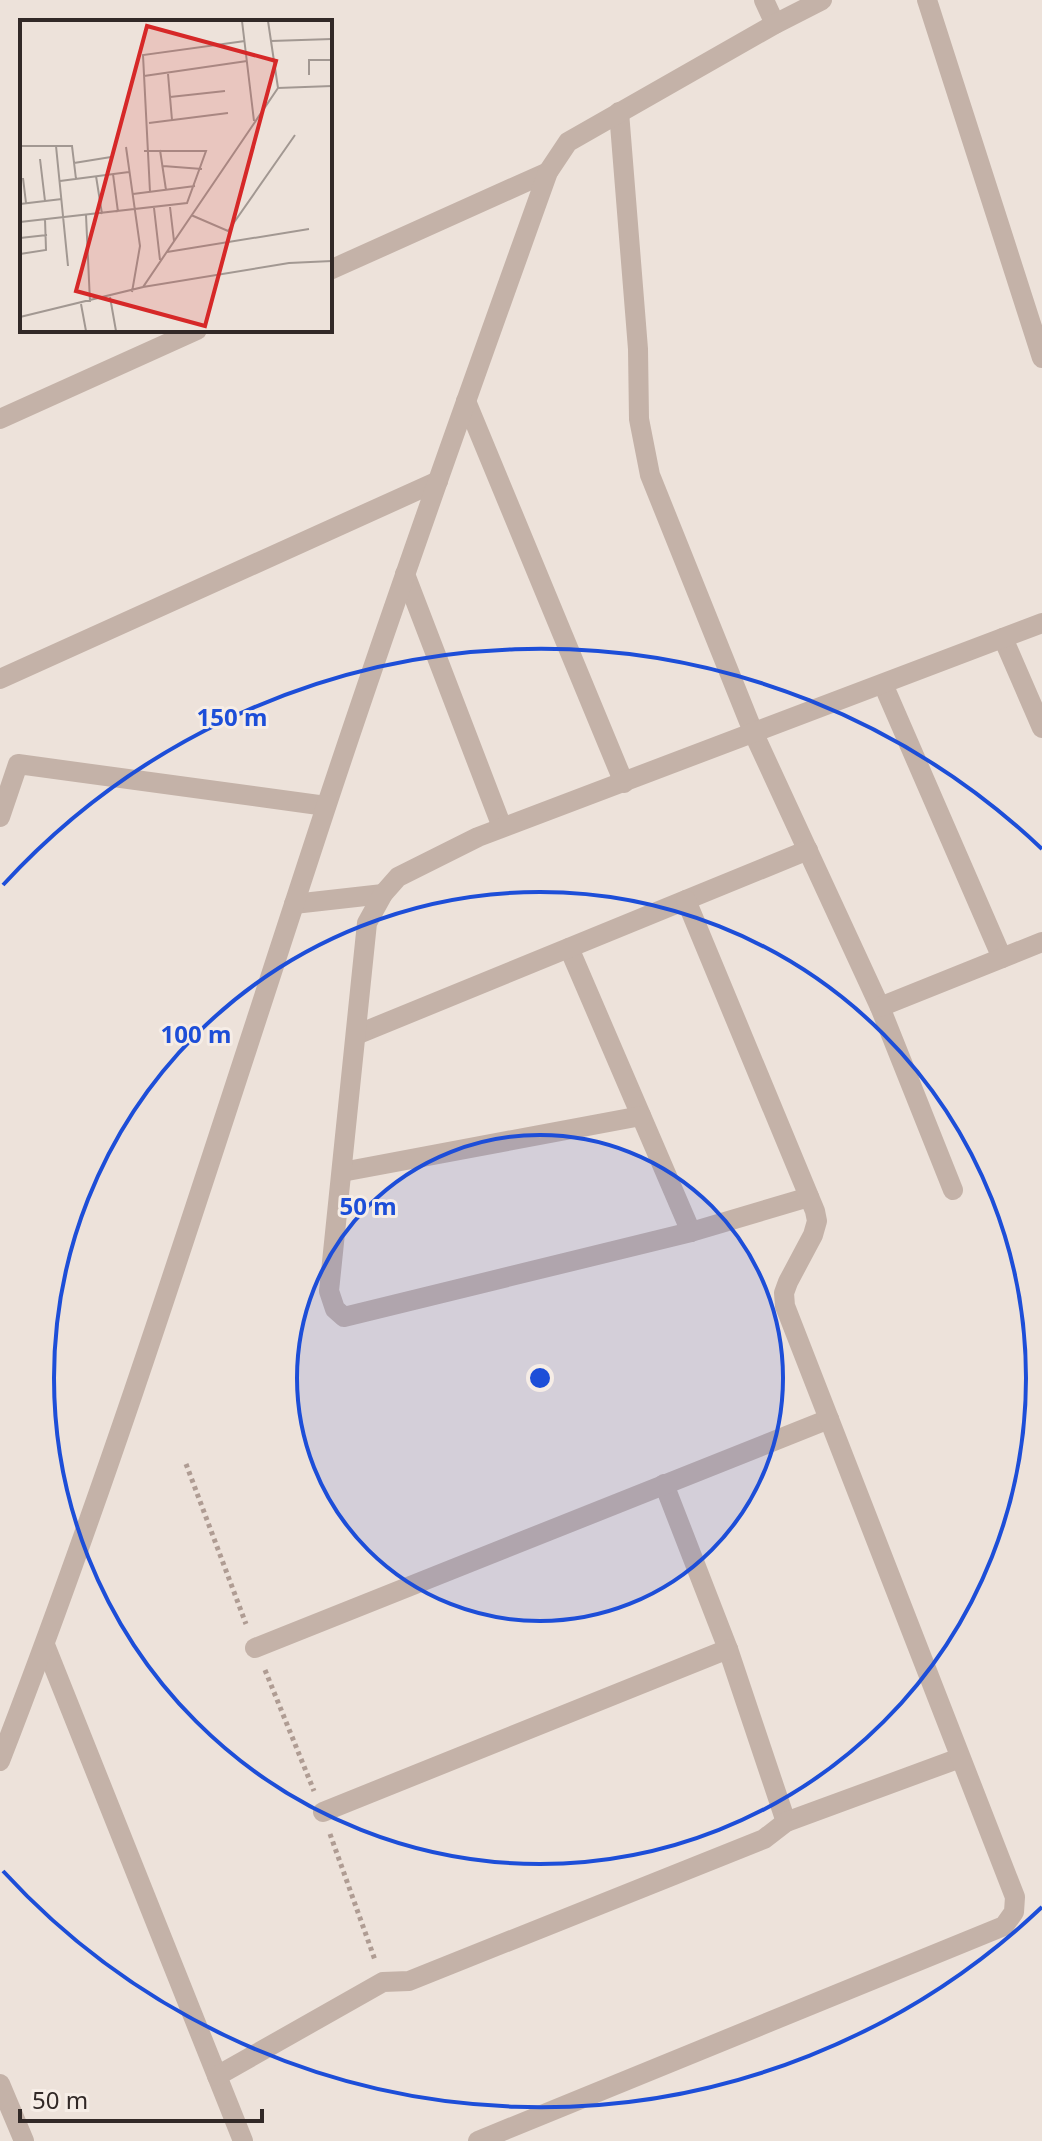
<svg xmlns="http://www.w3.org/2000/svg" width="1042" height="2141" font-family="'Noto Sans',sans-serif">
<style>
.lines{fill:none;stroke-linecap:round;stroke-linejoin:round}
.path{stroke:#af9c93;stroke-width:5;stroke-dasharray:4 4;stroke-linecap:butt}
.street{stroke:#c4b2a8;stroke-width:20}
.ring{fill:none;stroke:#1d4ed8;stroke-width:4}
.inset-road{fill:none;stroke:#a29892;stroke-width:2}
.view{fill:#d62828;fill-opacity:0.15;stroke:#d62828;stroke-width:4}
.inset-edge{fill:none;stroke:#322927;stroke-width:4}
.centre{fill:#1d4ed8;stroke:#f6ede6;stroke-width:4}
.ring-label{font-size:24px;text-anchor:middle;font-weight:bold;fill:#1d4ed8;stroke:#f6ede6;stroke-width:6;stroke-linejoin:round;paint-order:stroke}
</style>
<rect width="100%" height="100%" fill="#ede2da"/>
<g class="lines">
<g class="path">
<path d="M 186,1464 L 246,1624"/>
<path d="M 265,1670 L 314,1791"/>
<path d="M 330,1834 L 375,1960"/>
</g>
<g class="street">
<path d="M 764,0 L 775,24"/>
<path d="M 927,0 L 1042,358"/>
<path d="M 619,112 L 638,349 L 639,419 L 650,475 L 754,734 L 880,1007 L 953,1190"/>
<path d="M 330,270 L 548,172"/>
<path d="M 466,401 L 624,783"/>
<path d="M 0,419 L 197,330"/>
<path d="M 405,574 L 502,827"/>
<path d="M 1003,638 L 1042,728"/>
<path d="M 0,679 L 438,481"/>
<path d="M 883,684 L 1002,958"/>
<path d="M 0,817 L 18,764 L 326,806"/>
<path d="M 294,904 L 383,894"/>
<path d="M 569,948 L 691,1232"/>
<path d="M 880,1007 L 1042,942"/>
<path d="M 356,1035 L 808,850"/>
<path d="M 342,1172 L 641,1116"/>
<path d="M 809,1197 L 691,1232 L 344,1317 L 335,1309 L 329,1291 L 367,923 L 383,894 L 398,877 L 478,837 L 1042,623"/>
<path d="M 664,1484 L 728,1649 L 786,1822"/>
<path d="M 45,1645 L 243,2141"/>
<path d="M 255,1648 L 829,1419"/>
<path d="M 0,1761 C 121,1449 220,1128 325,810 C 396,596 472,384 548,172 L 568,142 L 775,24 L 822,0"/>
<path d="M 323,1812 L 728,1649"/>
<path d="M 217,2076 L 383,1982 L 409,1981 L 764,1839 L 786,1822 L 960,1758"/>
<path d="M 0,2084 L 24,2141"/>
<path d="M 478,2141 L 1004,1926 L 1014,1912 L 1015,1897 L 785,1306 L 784,1293 L 788,1282 L 813,1235 L 817,1221 L 815,1211 L 686,900"/>
</g>
</g>
<circle cx="540" cy="1378" r="243" fill="#1d4ed8" fill-opacity=".12"/>
<g class="ring">
<circle cx="540" cy="1378" r="243"/>
<circle cx="540" cy="1378" r="486"/>
<path d="M1042 1907A729 729 0 0 1 3 1871M3 885A729 729 0 0 1 1042 849"/>
</g>
<g transform="translate(20 20)">
<rect width="312" height="312" fill="#ede2da"/>
<path class="inset-road" d="M 222,1 L 234,101M 248,1 L 258,68 L 312,66M 251,21 L 312,19M 148,54 L 152,100M 289,55 L 289,40 L 312,40M 124,56 L 227,41M 150,77 L 205,71M 129,103 L 208,93M 0,126 L 36,126 L 48,246M 36,126 L 52,126 L 56,159M 106,127 L 120,226 L 112,272M 140,130 L 146,170M 20,139 L 25,181M 54,143 L 91,137M 143,146 L 182,149M 93,154 L 98,192M 76,156 L 82,194M 3,158 L 6,183M 40,161 L 109,152M 130,172 L 123,35 L 225,21M 113,174 L 175,166M 0,184 L 42,179M 150,187 L 154,221M 134,188 L 140,240M 66,195 L 70,282M 171,195 L 208,211 L 275,115M 0,202 L 167,183 L 186,131 L 124,131M 0,218 L 27,215M 147,232 L 289,209M 0,234 L 26,230 L 25,199M 123,267 L 269,243 L 312,241M 90,277 L 96,311M 61,284 L 66,311M 0,297 L 123,267 L 258,68"/>
<path class="view" d="M 127,6 L 256,41 L 185,306 L 56,271 Z"/>
<rect width="312" height="312" class="inset-edge"/>
</g>
<circle cx="540" cy="1378" r="12" class="centre"/>
<g class="ring-label">
<text x="232" y="726">150 m</text>
<text x="196" y="1043">100 m</text>
<text x="368" y="1215">50 m</text>
</g>
<path d="M20 2109v12h242v-12" fill="none" stroke="#322927" stroke-width="4"/>
<text x="32" y="2109" font-size="24" fill="#322927" stroke="#f6ede6" stroke-width="6" paint-order="stroke">50 m</text>
</svg>
